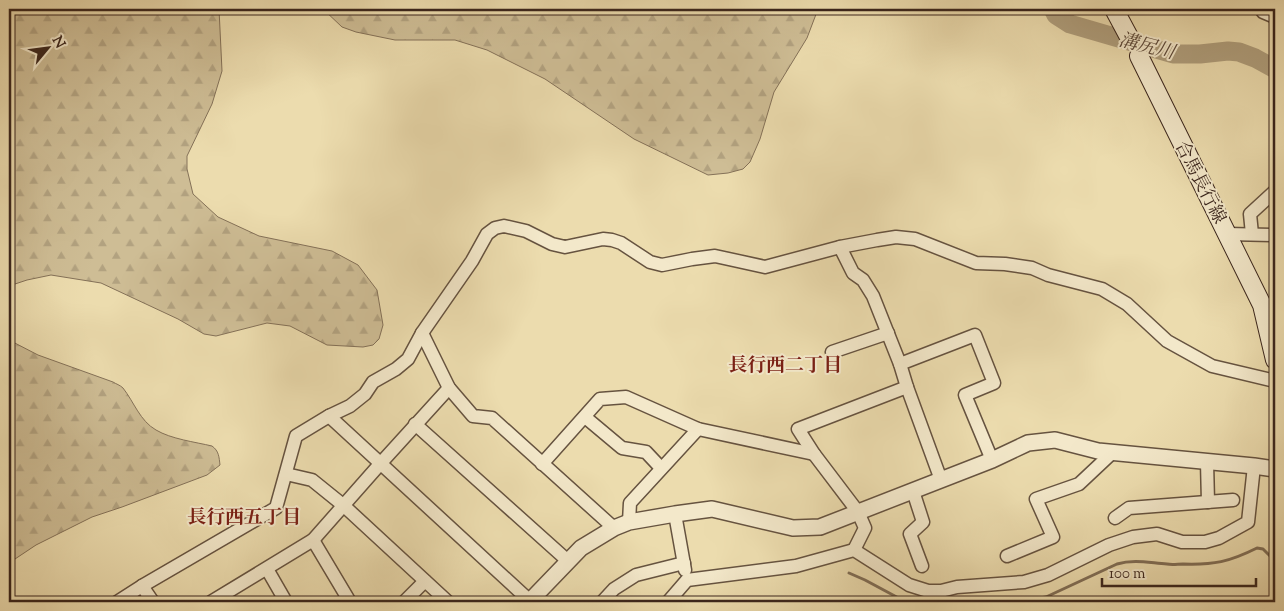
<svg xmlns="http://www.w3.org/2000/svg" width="1284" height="611" font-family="'Sorts Mill Goudy','Noto Serif JP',serif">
  <defs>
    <pattern id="forest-firs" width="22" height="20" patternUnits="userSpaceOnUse" patternTransform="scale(1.25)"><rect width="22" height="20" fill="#cebd95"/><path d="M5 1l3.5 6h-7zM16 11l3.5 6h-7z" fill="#b2a280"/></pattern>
  </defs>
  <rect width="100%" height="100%" fill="#ecdcae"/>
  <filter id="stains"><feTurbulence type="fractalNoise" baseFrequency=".004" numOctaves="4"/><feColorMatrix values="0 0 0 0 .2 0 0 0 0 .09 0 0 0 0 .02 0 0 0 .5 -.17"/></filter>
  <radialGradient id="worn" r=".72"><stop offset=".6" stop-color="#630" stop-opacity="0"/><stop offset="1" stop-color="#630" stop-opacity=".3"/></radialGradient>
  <!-- forest -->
  <g fill="url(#forest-firs)" stroke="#847158">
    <polygon points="9,9 219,9 222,71 212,104 187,156 187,169 193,194 218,217 259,236 332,251 358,265 377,290 383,325 379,339 373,345 363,347 327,345 290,326 267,323 216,336 204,334 178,319 101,283 51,275 27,280 9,286"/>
    <polygon points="323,9 818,9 807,38 774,92 760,139 750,162 743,169 728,173 708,175 634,139 545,79 487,50 455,40 395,40 356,32 342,27"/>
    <path d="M9 340 38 355 113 382C116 384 120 385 123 388 134 402 140 421 156 430 171 439 195 442 212 446 219 451 219 457 220 465L207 475 122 507 92 517 36 545 9 563Z"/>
  </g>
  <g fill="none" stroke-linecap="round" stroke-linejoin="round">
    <!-- stream -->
    <g stroke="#806e56" stroke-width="3">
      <polyline points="849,573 865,580 906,602"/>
      <path d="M1015 602 1046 597 1117 564C1134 559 1150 563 1167 564 1172 565 1178 564 1183 564 1214 565 1229 562 1257 548L1263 549 1275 561"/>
    </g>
    <!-- river -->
    <polyline stroke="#af9e7c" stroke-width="19" points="1053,9 1056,15 1070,24 1173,54 1200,54 1228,51 1239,52 1255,58 1275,69"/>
    <defs>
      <g id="minor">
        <polyline points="1261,9 1263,12 1275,17"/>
        <polyline points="1227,234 1275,235"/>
        <polyline points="1252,234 1250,214 1275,191"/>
        <polyline points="840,247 853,273 863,280 873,296 900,364"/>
        <polyline points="422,333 449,388 473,416 492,418 614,528"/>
        <polyline points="832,352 888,333"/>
        <polyline points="907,387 900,364 975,335 994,383 965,395 992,460"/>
        <polyline points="329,416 350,406 365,394 373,382 396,369 408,359 422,333 472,261 487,234 495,228 504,226 526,231 552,244 565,247 603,239 612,240 621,243 650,262 662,265 692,259 715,256 765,267 840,247 877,240 896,237 915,239 976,263 1005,264 1032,268 1048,275 1102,289 1127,304 1167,341 1212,366 1275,381"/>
        <polyline points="585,417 622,448 646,452 661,468"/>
        <polyline points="415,424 568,561"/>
        <polyline points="1207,462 1208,502"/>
        <polyline points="542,464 600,399 626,397 698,429 814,454"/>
        <polyline points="286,474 312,480 343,505 448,602"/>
        <polyline points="913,491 923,522 910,534 922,566"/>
        <polyline points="675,514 685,570"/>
        <polyline points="1115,518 1129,508 1233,500"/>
        <polyline points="629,522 630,503 698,429"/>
        <polyline points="313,540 350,602"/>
        <polyline points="854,550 865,528 858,512 814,454 798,429 907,387 941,480"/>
        <polyline points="1007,556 1053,537 1036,499 1079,484 1112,453"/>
        <polyline points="267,569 286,602"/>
        <polyline points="142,586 153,602"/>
        <polyline points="117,602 142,586 276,508 296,436 329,416 530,601"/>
        <polyline points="211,602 313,540 380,464 449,388"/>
        <polyline points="404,602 425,581"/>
        <polyline points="602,602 614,589 636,575 684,563"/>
        <polyline points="668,602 687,580 796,566 854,550 909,585 928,591 941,591 957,587 1024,582 1048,575 1109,545 1133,537 1157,534 1182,542 1205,542 1219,538 1248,522 1254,466"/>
      </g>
      <polyline id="tertiary" points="529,602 581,548 614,528 629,522 675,514 712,509 793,528 820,527 992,460 1028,443 1055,440 1098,451 1254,466 1275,469"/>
      <g id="secondary">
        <polyline points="1114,9 1129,37"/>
        <polyline points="1139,56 1262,305 1275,360"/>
      </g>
    </defs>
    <!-- minor casing -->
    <use href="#minor" stroke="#665340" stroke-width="15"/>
    <!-- tertiary casing -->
    <use href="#tertiary" stroke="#665340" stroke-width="18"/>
    <!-- secondary casing -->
    <use href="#secondary" stroke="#3a251c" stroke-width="20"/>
    <!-- minor -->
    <use href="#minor" stroke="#f3e8ca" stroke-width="12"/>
    <!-- tertiary -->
    <use href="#tertiary" stroke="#f3e8ca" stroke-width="15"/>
    <!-- secondary -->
    <use href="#secondary" stroke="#f3e8ca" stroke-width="18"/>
  </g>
  <g text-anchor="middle" stroke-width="4" stroke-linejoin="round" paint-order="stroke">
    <!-- street labels -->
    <g font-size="18" fill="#3a251c" stroke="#f3e8ca">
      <text transform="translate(1201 182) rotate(63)" y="6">合馬長行線</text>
    </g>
    <!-- water labels -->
    <g font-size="19" font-style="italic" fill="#5d4939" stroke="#f3e8ca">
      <text transform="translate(1147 45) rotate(14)" y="7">溝尻川</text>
    </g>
    <!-- neighbourhood labels -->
    <g font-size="19" font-weight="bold" fill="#7a1f14" stroke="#f3e8ca">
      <text x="785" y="371">長行西二丁目</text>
      <text x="244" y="523">長行西五丁目</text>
    </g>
  </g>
  <!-- margin -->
  <rect width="1284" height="611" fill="none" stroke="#ecdcae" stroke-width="30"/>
  <rect x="10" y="10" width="1264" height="591" fill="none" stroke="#3a251c" stroke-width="2.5"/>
  <rect x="15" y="15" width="1254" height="581" fill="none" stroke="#3a251c"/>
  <!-- north arrow -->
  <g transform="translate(48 48) rotate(61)" stroke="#f3e8ca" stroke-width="4" paint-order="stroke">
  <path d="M0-4L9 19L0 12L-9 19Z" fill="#3a251c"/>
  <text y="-8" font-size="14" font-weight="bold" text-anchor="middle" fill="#3a251c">N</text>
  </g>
  <!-- scale -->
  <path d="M1102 578v8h154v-8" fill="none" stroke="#3a251c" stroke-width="2.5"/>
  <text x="1109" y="578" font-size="15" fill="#3a251c" stroke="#f3e8ca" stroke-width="4" paint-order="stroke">100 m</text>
  <rect width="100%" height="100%" filter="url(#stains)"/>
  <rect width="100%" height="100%" fill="url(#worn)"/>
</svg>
